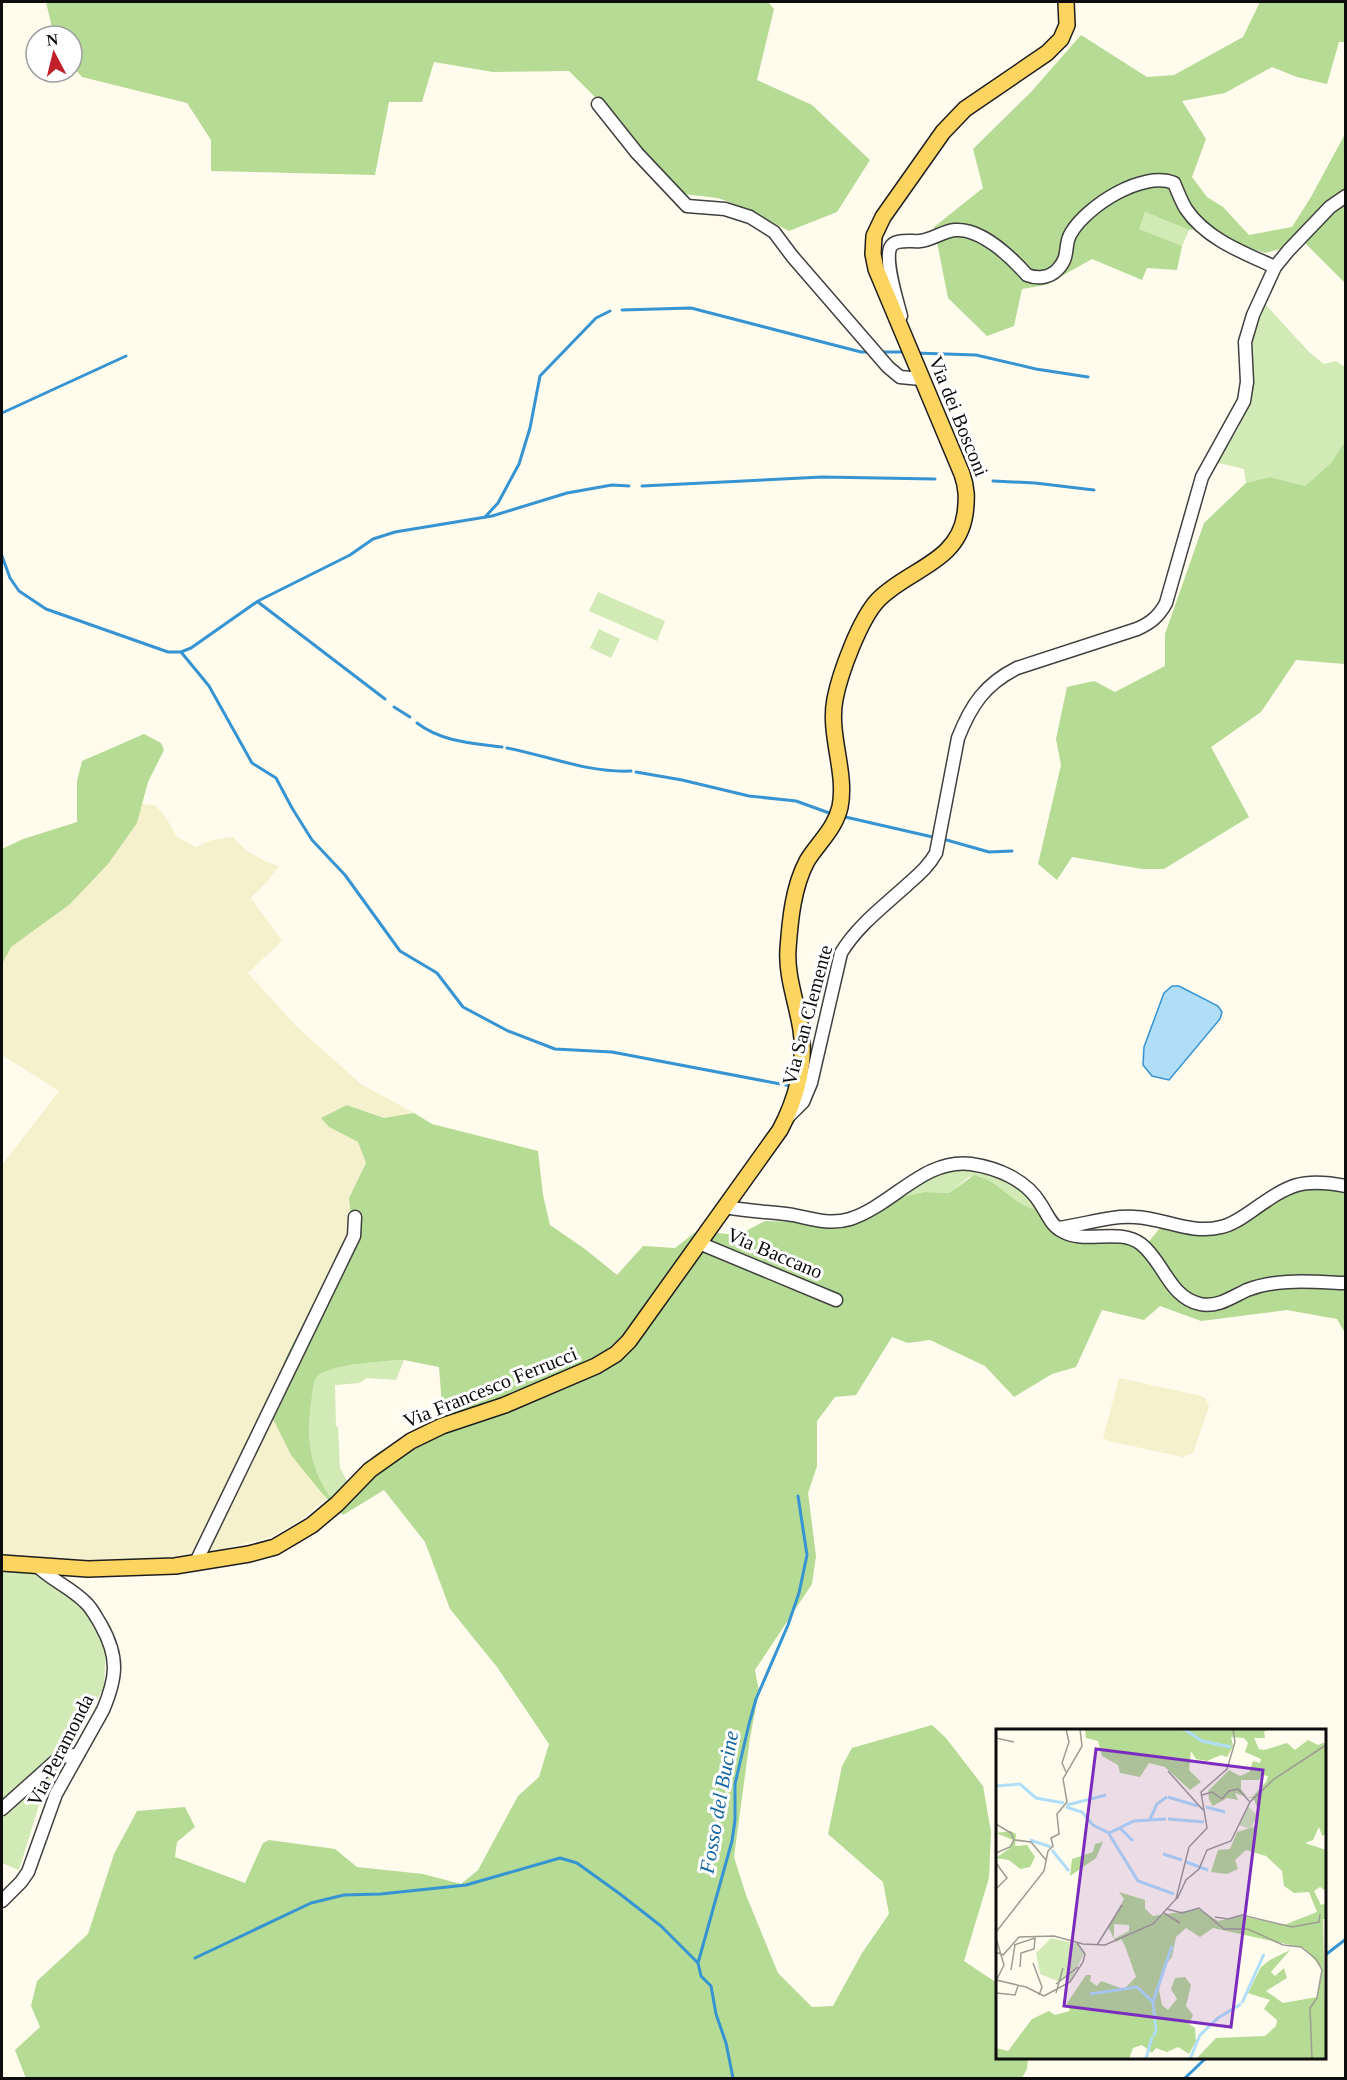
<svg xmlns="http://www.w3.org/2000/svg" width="1347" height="2080" font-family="'Times New Roman',serif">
  <rect width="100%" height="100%" fill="#fffbed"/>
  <!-- farmland -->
  <g fill="#f5f1cc">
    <polygon points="142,804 155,805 165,816 177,837 196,847 212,840 233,837 247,851 267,862 279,866 266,883 251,898 282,941 248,973 297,1027 361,1084 414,1113 385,1118 347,1105 329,1127 358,1142 366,1163 349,1198 352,1228 287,1355 266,1405 291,1455 327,1498 301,1520 271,1537 223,1549 173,1557 83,1561 2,1559 2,1165 59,1091 2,1055 2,964 11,947 69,905 137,823"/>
    <polygon points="1119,1378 1202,1396 1206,1399 1209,1407 1193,1453 1183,1457 1108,1441 1103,1438"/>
  </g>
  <!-- green -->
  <g fill="#d1eab6">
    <polygon points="1145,212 1189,230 1182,246 1138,229"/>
    <polygon points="1265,304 1310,353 1324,364 1336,361 1345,367 1345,441 1331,463 1305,486 1270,477 1246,483 1244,469 1215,462 1237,431 1251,399 1252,338"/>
    <polygon points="598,592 665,621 657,641 589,611"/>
    <polygon points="599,629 620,639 611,658 590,648"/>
    <path d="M958 1167C992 1174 1013 1176 1036 1205L1034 1209 1024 1207 980 1176 969 1177 949 1193 924 1192 897 1198 929 1177Z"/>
    <path d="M404 1360 396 1380 367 1378 359 1383 335 1385 336 1426 338 1427 340 1468 347 1481 331 1498C308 1465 306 1436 312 1397 313 1391 313 1381 318 1376 331 1364 385 1361 404 1360Z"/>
    <polygon points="2,1568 37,1573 83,1604 106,1645 104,1687 39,1805 19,1870 2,1863"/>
  </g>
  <!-- forest -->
  <g fill="#b5db94" fill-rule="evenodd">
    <path d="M46 2H768L774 9 757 80 812 105 870 160 837 212 789 231C767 220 745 207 721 199 706 195 689 197 675 191L605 107 569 71 493 72 434 62 422 102H389L375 175 211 171V140L187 103 82 77 72 66V36H54Z"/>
    <polygon points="1258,2 1345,2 1345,42 1339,42 1327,84 1297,77 1272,67 1225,93 1182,101 1206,139 1192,177 1207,197 1223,207 1249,235 1292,227 1311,197 1345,134 1345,283 1305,243 1265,253 1238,244 1210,228 1189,230 1145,212 1139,229 1182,246 1177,270 1147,268 1142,280 1092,259 1046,285 1022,289 1014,326 987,336 948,298 934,227 983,188 973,149 1031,92 1081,35 1147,77 1174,75 1243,37 1259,4"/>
    <polygon points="1345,441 1345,664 1296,660 1261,712 1211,747 1249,817 1164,869 1142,869 1072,857 1057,880 1038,864 1061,765 1056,739 1067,687 1094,681 1115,692 1165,666 1165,634 1204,523 1246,483 1270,477 1305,486 1331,463"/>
    <polygon points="144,734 161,743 164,750 148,782 137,823 108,864 69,905 11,947 2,964 2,849 23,839 77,822 77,781 82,761"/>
    <path d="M347 1105 384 1118 414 1113 432 1124 538 1151 543 1195 550 1225 585 1249 617 1275 643 1246 675 1248 697 1231 738 1235 765 1221 839 1223 897 1198 924 1192 949 1193 974 1175C997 1179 1011 1203 1033 1209L1036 1205 1050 1227 1127 1241 1142 1250 1160 1228 1196 1234 1305 1187 1345 1191V1333L1337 1319 1287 1310 1201 1321 1160 1306 1144 1320 1102 1310 1076 1367 1052 1374 1014 1397 985 1366 930 1340 908 1343 892 1337 856 1395 835 1397 817 1421V1466L808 1493 816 1556 812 1584 755 1670 759 1691 750 1738 734 1857 746 1895 778 1973 812 2007 833 2006 862 1953 889 1914 883 1882 828 1834 842 1766 852 1748 932 1725 946 1738 983 1786 991 1832 989 1878 964 1961 997 1983 998 2058H1028L1027 2069 1022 2078H27L25 2076 15 2050 40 2027 31 2006 37 1981 88 1934 114 1854 137 1811 185 1807 195 1827 177 1842 175 1857 245 1883 263 1843 269 1840 335 1849 357 1867 423 1874 461 1884 478 1870 518 1796 539 1777 549 1744 497 1667 450 1609 425 1542 384 1490 343 1515 321 1492 291 1455 266 1405 287 1355 352 1228 349 1198 366 1163 358 1142 329 1127 321 1118ZM404 1360 439 1367 443 1419 407 1435 376 1454 331 1498C308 1465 306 1436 312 1397 313 1390 313 1381 318 1376 331 1364 385 1361 404 1360Z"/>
  </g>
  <!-- water -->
  <polygon fill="#b0def8" stroke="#3594d1" stroke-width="1.5" points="1172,986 1179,986 1218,1006 1222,1012 1220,1019 1169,1080 1152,1076 1143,1065 1144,1047 1164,993"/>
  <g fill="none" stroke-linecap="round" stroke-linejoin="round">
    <!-- stream -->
    <g stroke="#3594d1" stroke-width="3">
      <polyline points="622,310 691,308 861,352 870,352"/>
      <polyline points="879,352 906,352"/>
      <polyline points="915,353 976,355 1036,369 1088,377"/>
      <polyline points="2,413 126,356"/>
      <polyline points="993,481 1035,483 1094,490"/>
      <polyline points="642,486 822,477 935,479"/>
      <polyline points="485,517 498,503 519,464 530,428 540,376 596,318 610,311"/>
      <polyline points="2,556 10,578 19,591 46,609 168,652 181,652 191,648 258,601 350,555 373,539 395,532 492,516 567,493 612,485 629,486"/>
      <polyline points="258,602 385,699"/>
      <polyline points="181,652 209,686 252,763 276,778 292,808 312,840 345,875 400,951 437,973 463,1007 508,1031 555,1049 612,1052 791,1086"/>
      <polyline points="394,707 410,717"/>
      <path d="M417 723C442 742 472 743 502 747"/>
      <path d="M507 748C549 756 588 773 631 771"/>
      <polyline points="636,772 682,780 749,796 796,801 832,814"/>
      <polyline points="841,816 937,838"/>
      <polyline points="943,839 989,852 1012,851"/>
      <polyline points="1324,1956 1346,1939"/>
      <polyline points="195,1958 311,1903 344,1895 381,1894 466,1885 560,1858 577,1863 620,1894 661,1926 697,1962"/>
      <polyline points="733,2078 726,2043 716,2014 711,1986 701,1976 698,1963 732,1841 735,1820 735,1784 749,1724 756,1699 788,1625 799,1593 807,1555 798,1496"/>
      <polyline points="1185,2078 1206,2058"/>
    </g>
    <defs>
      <g id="minor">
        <polyline points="598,104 637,153 687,206 725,209 750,217 774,232 792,256 888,367 900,377 921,379"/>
        <path d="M901 316C897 300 885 264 890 248 894 238 912 242 920 241 932 240 943 231 955 230 981 228 1011 257 1027 275 1037 279 1049 278 1057 270 1071 256 1063 246 1071 233 1087 206 1143 170 1174 183 1178 192 1181 201 1186 209 1206 239 1244 253 1275 267"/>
        <path d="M787 1118 803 1102 811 1083 841 953C857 926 884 906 907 885 918 875 929 866 936 853L958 738C971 705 985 684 1017 668L1137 629C1151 623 1159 616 1166 603L1202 477 1244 401 1247 382 1245 342 1253 315 1275 267 1288 251 1330 207 1346 196"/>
        <path d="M725 1207C747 1211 770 1212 793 1215 812 1219 830 1225 850 1219 893 1205 924 1158 971 1164 998 1168 1026 1180 1040 1203 1047 1213 1051 1226 1062 1231 1086 1245 1118 1227 1141 1244 1164 1262 1169 1297 1200 1304 1217 1308 1232 1297 1247 1290 1277 1278 1313 1282 1346 1283"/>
        <path d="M1058 1228C1084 1225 1110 1215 1135 1217 1164 1218 1191 1235 1221 1227 1232 1225 1243 1217 1253 1210 1289 1185 1301 1177 1346 1186"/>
        <polyline points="699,1243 836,1300"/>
        <polyline points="195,1564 354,1236 355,1217"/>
        <polyline points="2,1809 59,1758 78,1754"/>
        <path d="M2 1901 21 1882 28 1872 56 1794 103 1710C117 1677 119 1657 101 1625 96 1617 92 1608 85 1602 70 1587 51 1580 36 1565"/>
      </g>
      <path id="major" d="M2 1563 88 1569 175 1566 249 1554 275 1547 312 1525 337 1504 370 1470 411 1441 442 1426 505 1405 596 1366 616 1354 629 1341 780 1130C796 1100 806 1064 801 1030 797 1003 786 976 788 949 790 921 793 887 807 861 818 843 835 829 840 807 847 772 828 735 835 699 840 673 860 619 878 600 908 569 958 563 965 514 967 499 967 488 962 474L876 269 873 254 874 236 883 217 943 132 965 109 1047 53 1061 39 1067 25 1066 2"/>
    </defs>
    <!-- minor casing -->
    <use href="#minor" stroke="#404040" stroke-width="15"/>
    <!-- major casing -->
    <use href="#major" stroke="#1e1e1e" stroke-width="18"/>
    <!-- minor -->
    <use href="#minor" stroke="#fff" stroke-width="12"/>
    <!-- major -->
    <use href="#major" stroke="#fcd460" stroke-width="15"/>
  </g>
  <g text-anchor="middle" stroke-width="6" stroke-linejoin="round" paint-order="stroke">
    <!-- street labels -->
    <g font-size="20" fill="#0d0d0d" stroke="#fff">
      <text transform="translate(959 416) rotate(68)" y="7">Via dei Bosconi</text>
      <text transform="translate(807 1015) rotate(-75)" y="7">Via San Clemente</text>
      <text transform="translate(775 1253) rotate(23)" y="7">Via Baccano</text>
      <text transform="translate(490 1387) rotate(-22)" y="7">Via Francesco Ferrucci</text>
      <text transform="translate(60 1750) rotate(-63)" y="7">Via Peramonda</text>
    </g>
    <!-- water labels -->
    <g font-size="21" font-style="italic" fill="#1365a2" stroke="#fff">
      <text transform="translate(719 1802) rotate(-80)" y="7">Fosso del Bucine</text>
    </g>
  </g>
  <!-- overview -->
  <g transform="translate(996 1729)">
    <rect width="330" height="330" fill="#fffbed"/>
    <path d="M252 77 262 87 254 100 243 96ZM55 209 81 215 88 225 74 252 69 249 64 253 44 245 40 224Z" fill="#d1eab6"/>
    <path d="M89 0H272L268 3 269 9H258L263 20 268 21 291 14 299 21 312 11 322 16 330 13V105L326 107 323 98 317 111 309 114 330 121V162L324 158 318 162 325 176 330 174V190H327L330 330H200L220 309 269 307 280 297 281 291 268 280 274 271 252 264 265 238 274 231 294 221 275 243 279 247 288 239 291 249 270 262 287 274 321 268 326 239 308 219 217 199 204 208 190 199 180 208 176 228 168 238 163 261 166 276 172 281 181 270 175 260 179 249 189 248 195 256 190 277 197 286 193 295 199 299 200 312 193 325 182 318 171 323 160 319 156 324 146 316 137 319 133 330H0V319L12 322 36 290 53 282 59 286 74 282 71 274 90 246H95L94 252 101 257 105 252 128 260 140 248 129 217 125 210 120 213 112 198 128 170 123 163 149 171V180L157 187 203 180 222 192 245 187 288 196 321 183 313 163 298 164 288 157 286 142 270 127 250 121 239 131 242 140 231 145 215 143 222 121 234 120 241 103 258 98 263 84 258 70 239 64 242 71 231 69 217 77 213 71 212 62 233 41 244 47 253 43 257 32 264 34 265 30 249 23 252 14 248 9 235 8 237 17 231 28 225 26 211 32 200 30 195 22 193 41 205 53 194 61 169 38 153 34 144 48 124 44 122 36 106 27 102 12 90 9ZM265 46 272 47 270 53 256 68H251L245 60V51H263ZM118 195 133 196V202L118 210ZM15 102 20 105 19 117 31 116 39 128 34 138 24 140 13 131 0 129 14 119 17 111 0 104ZM107 113 100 129 74 147 76 130 97 123 99 115Z" fill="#b5db94" fill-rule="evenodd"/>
    <path fill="none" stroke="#b0def8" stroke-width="3" d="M188 0 206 12 235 18M0 57 24 55 40 69 68 74M172 68 202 77M71 76 110 66M70 78 86 83 97 96 113 104 138 92 170 90M210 78 229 83M154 90 161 75 171 68M172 90 208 93M123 98 137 112M113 105 142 152 178 165M34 111 55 118M56 121 73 142M167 125 186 131M190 133 212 141M94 265 141 258 156 272M246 274 268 225M157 307 160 302 157 273 176 217M150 330 156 308M194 330 204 306 222 289 245 275"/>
    <path fill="none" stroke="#9e9c93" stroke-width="1.5" d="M70 0 73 13 66 34 70 43M0 9 18 13M172 42 207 81M206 66 216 63 226 70 233 62 242 60 254 73M0 95 15 104 18 111 14 118 0 124M19 111 35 113 50 131M0 134 11 149 0 160M181 170 190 151 203 140 211 121 235 112 254 73 278 50 330 16M171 180 186 184 203 179 228 200H252L287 216 305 218 320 230 326 241 321 269 314 279 316 330M168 184 184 194M219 188 232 190 246 186 296 198 323 193 324 185M0 203 48 142 52 122 57 117 55 109 63 105 61 85 71 73 67 50 86 17 84 0M0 209 8 236 1 250M18 216 39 209 38 220 25 224 24 238M101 216 126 176M0 223 7 226 23 208 58 207 87 215 109 216 157 195 180 170 193 118 211 99 205 63 231 40 239 13 237 0M37 234 46 258 43 266M15 241 19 216M0 251 30 258 48 267M60 255 82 238M0 264 19 266 22 257M60 264 67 239M48 267 74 253 87 233 89 225 81 214"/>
    <path fill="#7b2cbf" fill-opacity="0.15" stroke="#7b2cbf" stroke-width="3" d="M100 20 267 41 235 298 68 277Z"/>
    <rect width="330" height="330" fill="none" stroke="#0d0d0d" stroke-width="3"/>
  </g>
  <!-- border -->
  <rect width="1347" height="2080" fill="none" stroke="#0d0d0d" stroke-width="6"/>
  <!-- north arrow -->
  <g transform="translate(54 54) rotate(353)"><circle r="28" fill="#ffffff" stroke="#9e9e9e" stroke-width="1.5"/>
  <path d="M0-4.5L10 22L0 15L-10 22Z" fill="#c0212b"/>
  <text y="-9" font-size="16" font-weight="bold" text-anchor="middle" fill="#0d0d0d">N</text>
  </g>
</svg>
